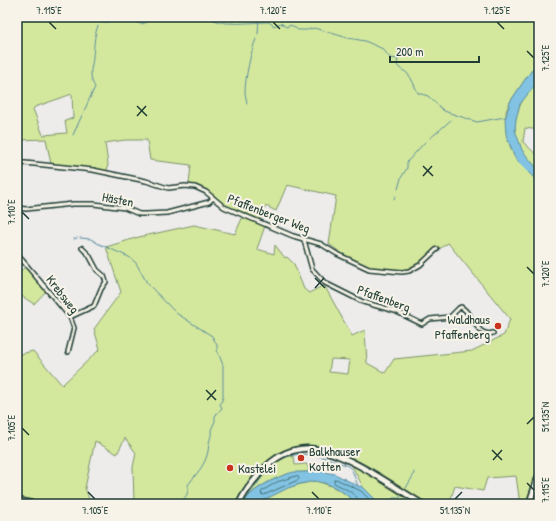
<svg xmlns="http://www.w3.org/2000/svg" width="556" height="521" font-family="'Patrick Hand',sans-serif">
  <rect width="100%" height="100%" fill="#edeceb"/>
  <filter id="ink" filterUnits="userSpaceOnUse"><feTurbulence type="fractalNoise" baseFrequency=".025" numOctaves="2"/><feDisplacementMap in="SourceGraphic" scale="8" xChannelSelector="R" yChannelSelector="G"/><feConvolveMatrix kernelMatrix="1 2 1 2 8 2 1 2 1" color-interpolation-filters="sRGB"/></filter>
  <g filter="url(#ink)">
    <!-- green -->
    <g fill="#d4e89d" stroke="#7a9268" fill-rule="evenodd">
      <path d="M17 17H230L231 21 247 17H539V61L526 78 510 102 506 111V128L507 138 514 156 520 164 539 183V469L527 504H518L519 497 516 476 487 478 483 491 455 486 449 504H425L352 459 336 453 304 446 289 450 256 474 246 487 237 504H134L133 467 136 453 125 438 117 454 95 441 85 488 91 504H39L17 498V355L33 351 62 385 100 349 94 329 121 292 106 247 139 237 194 225 235 234 244 214 226 206 203 188 189 184 191 165 150 160 147 140H125L105 143 108 164 107 171 51 164 46 139 17 140ZM72 94 73 118 65 121 67 133 43 135 33 109 35 107ZM287 185 336 196 329 244C341 253 355 263 370 268 383 272 407 272 418 265 426 261 431 254 436 248L438 250 448 243 510 319 504 335 472 351 394 359 385 373 367 363 365 330 352 336 324 285 309 293 304 289 294 264 287 257 285 258 275 245 274 254 257 249 266 223 260 220 266 206 276 211ZM331 359 350 360 348 374 329 372Z"/>
      <path d="M539 80V98L534 111 539 113V130L525 128 523 142 539 157V171C534 164 526 157 521 149 507 124 520 98 539 80Z"/>
      <polygon points="26,266 46,291 34,304 17,293 17,275"/>
      <path d="M287 455 294 457 295 465 307 464 309 472C304 472 298 472 293 473 279 475 248 490 244 504H241C251 484 266 464 287 455Z"/>
      <polygon points="351,464 413,500 412,502 415,504 380,504 363,487"/>
      <path d="M315 481C332 485 345 492 358 504H256C269 492 298 484 315 481Z"/>
    </g>
    <!-- water -->
    <g fill="#82c3e3" stroke="#5a8d9d">
      <polygon points="539,61 539,80 520,104 516,119 515,130 522,150 539,171 539,183 520,164 514,156 506,134 505,120 510,102 526,78"/>
      <path d="M313 470 335 474 358 486 363 487 380 504H358L340 490 328 484 315 481 300 484 288 488 256 504H244C248 490 280 475 294 472 301 472 307 473 313 470Z"/>
    </g>
    <g fill="none" stroke-linecap="round" stroke-linejoin="round">
      <!-- shore -->
      <g stroke="#47737a" stroke-width="1">
        <polygon points="297,476 299,478 298,480 264,495 261,494 262,491 277,482"/>
        <path d="M360 504C359 494 342 487 334 483V480L336 479 361 491 374 504"/>
      </g>
      <!-- stream -->
      <g stroke="#5a8d9d" stroke-width="1">
        <polyline points="66,17 71,17"/>
        <polyline points="105,17 112,21 128,17"/>
        <path d="M129 17C137 26 146 26 153 17"/>
        <path d="M203 17C211 18 219 23 228 23 241 24 255 22 269 22L274 26 281 23 286 27 291 25 298 30H307L314 28 348 38 365 41 383 49 390 58 398 59 397 65C399 69 403 70 407 73 412 78 415 87 418 93L428 96 444 111 477 122 505 117"/>
        <polyline points="102,23 111,21"/>
        <path d="M258 34C258 28 259 23 259 17"/>
        <path d="M247 104C247 100 245 96 245 92 245 78 251 51 256 39"/>
        <path d="M73 135 95 87C93 84 91 79 91 75 90 69 93 63 93 57 94 48 94 34 98 26"/>
        <path d="M430 138C438 132 444 126 451 120"/>
        <polyline points="398,189 401,178 407,168 407,162 426,141"/>
        <polyline points="394,199 395,196"/>
        <path d="M80 238 91 239 97 243 129 257 136 263 147 283 176 313 212 336 217 345V350L223 365V398L220 404 222 408 215 416V421L211 430C212 435 210 438 209 443 208 463 199 470 188 485 189 497 184 496 181 504"/>
        <polyline points="74,239 77,238"/>
        <polyline points="406,488 413,476 414,472"/>
        <path d="M249 495 252 491C259 482 265 471 274 464 296 446 325 457 348 466L352 470 358 486"/>
        <polyline points="387,504 393,498 400,498 401,496"/>
      </g>
      <defs>
        <g id="street">
          <polyline points="17,164 25,163 93,170 146,181 168,188 185,186 195,187 206,192 224,207 293,236 321,244 337,254 369,269 402,272 409,271 420,265 437,249"/>
          <polyline points="17,208 26,209 73,204 94,204 125,208 139,214 147,214 167,213 209,202 213,198"/>
          <path d="M304 240 312 269 325 283 363 302 395 311 422 324 430 319 450 317 459 308 461 307C474 314 476 338 493 333"/>
          <polyline points="17,254 70,317 74,328 68,352"/>
          <polyline points="70,317 94,306 101,289 106,282 104,276 97,270 89,255 82,248"/>
        </g>
        <g id="secondary">
          <polyline points="17,500 34,504"/>
          <path d="M239 504C245 491 252 482 262 471 272 460 285 451 301 449 336 444 392 486 422 504"/>
          <polyline points="529,504 539,475"/>
        </g>
      </defs>
      <!-- street casing -->
      <use href="#street" stroke="#1f3d34" stroke-width="6"/>
      <!-- secondary casing -->
      <use href="#secondary" stroke="#1f3d34" stroke-width="8"/>
      <!-- street -->
      <use href="#street" stroke="#f7f3e8" stroke-width="3"/>
      <!-- secondary -->
      <use href="#secondary" stroke="#f7f3e8" stroke-width="4.5"/>
    </g>
  </g>
  <!-- ticks -->
  <path fill="none" stroke="#1f3d34" stroke-width="1.5" d="M49 22 56 29M273 22 280 29M497 22 504 29M527 51 534 58M137 106 147 116M137 116 146 106M423 166 433 176M423 176 432 166M22 212 29 219M527 267 534 274M315 278 325 288M315 288 324 278M206 390 216 400M207 400 216 390M527 424 534 417M22 428 29 435M492 450 502 460M493 460 502 450M527 483 534 490M88 492 95 499M312 492 319 499M455 499 462 492"/>
  <!-- markers -->
  <g fill="#c8321e" stroke="#f7f3e8" stroke-width="1.5">
    <circle cx="498" cy="326" r="4"/>
    <circle cx="301" cy="458" r="4"/>
    <circle cx="230" cy="468" r="4"/>
  </g>
  <g text-anchor="middle" stroke-width="4" stroke-linejoin="round" paint-order="stroke">
    <!-- street labels -->
    <g font-size="13" fill="#1f3d34" stroke="#f7f3e8">
      <text transform="translate(118 199) rotate(11)" y="5">Hästen</text>
      <text transform="translate(269 213) rotate(21)" y="5">Pfaffenberger Weg</text>
      <text transform="translate(63 294) rotate(52)" y="5">Krebsweg</text>
      <text transform="translate(384 298) rotate(20)" y="5">Pfaffenberg</text>
    </g>
    <!-- poi labels -->
    <g font-size="13" fill="#1f3d34" stroke="#f7f3e8" text-anchor="start">
      <text x="490" y="324" text-anchor="end">Waldhaus<tspan x="490" dy="15">Pfaffenberg</tspan></text>
      <text x="309" y="456">Balkhauser<tspan x="309" dy="15">Kotten</tspan></text>
      <text x="238" y="473">Kastelei</text>
    </g>
  </g>
  <!-- margin -->
  <rect width="556" height="521" fill="none" stroke="#f7f3e8" stroke-width="44"/>
  <!-- scale -->
  <path d="M390 56v6h89v-6" fill="none" stroke="#1f3d34" stroke-width="2"/>
  <text x="396" y="56" font-size="12" fill="#1f3d34" stroke="#f7f3e8" stroke-width="3" paint-order="stroke">200 m</text>
  <rect x="22" y="22" width="512" height="477" fill="none" stroke="#1f3d34" stroke-width="1.5"/>
  <g font-size="10" text-anchor="middle" fill="#1f3d34">
    <text x="49" y="14">7.115°E</text>
    <text x="273" y="14">7.120°E</text>
    <text x="497" y="14">7.125°E</text>
    <text transform="translate(545 58) rotate(-90)" y="4">7.125°E</text>
    <text transform="translate(11 212) rotate(-90)" y="4">7.110°E</text>
    <text transform="translate(545 274) rotate(-90)" y="4">7.120°E</text>
    <text transform="translate(545 417) rotate(-90)" y="4">51.135°N</text>
    <text transform="translate(11 428) rotate(-90)" y="4">7.105°E</text>
    <text transform="translate(545 490) rotate(-90)" y="4">7.115°E</text>
    <text x="95" y="514">7.105°E</text>
    <text x="319" y="514">7.110°E</text>
    <text x="455" y="514">51.135°N</text>
  </g>
</svg>
